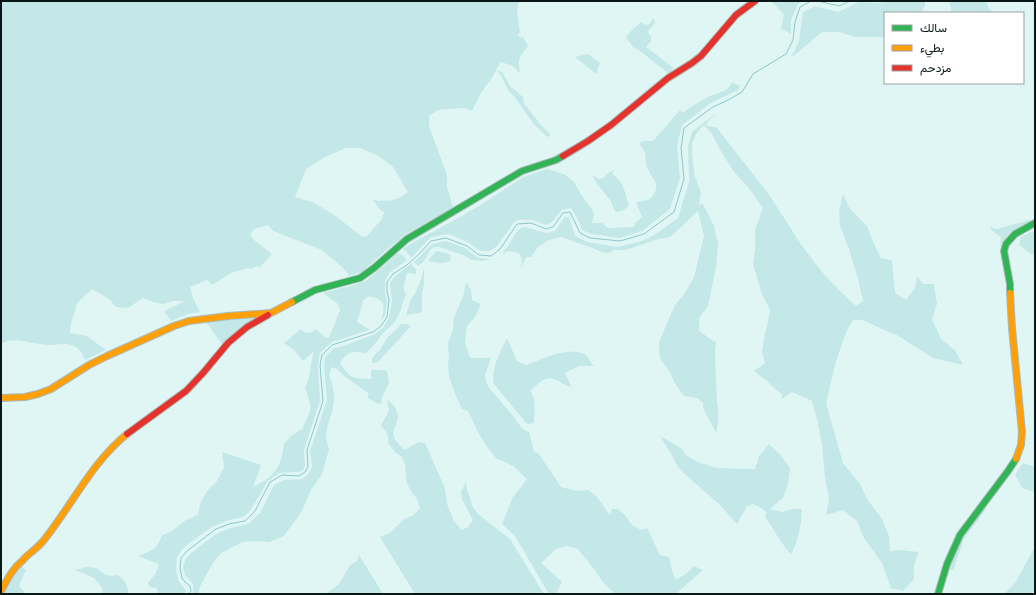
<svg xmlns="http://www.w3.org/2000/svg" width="1036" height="595" font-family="'Work Sans',Vazirmatn,sans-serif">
  <rect width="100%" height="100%" fill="#e0f6f5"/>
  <!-- green -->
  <g fill="#c4e8e7" fill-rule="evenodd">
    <path d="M1 1H519L517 10 520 32 518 36 523 37 528 46C526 50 524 50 522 54 517 60 519 67 521 74L511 65 500 62 496 70 502 72 510 86 523 97 524 103 539 123 551 135 547 137 533 123 514 96 508 90 501 75 496 70 492 78 482 91 472 111 464 108 438 110 429 116V126L444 167 447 175V187L453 207 406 234 385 251 363 271 356 274 348 276V274L341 266 322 250 273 231 268 225 254 229 250 235 254 240 272 254 259 268 257 266 251 269 248 268 231 273 212 285 207 280 190 287 193 298 200 312 188 314 171 321 164 311 185 301H174L163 304 153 302 143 298 128 308 116 307 109 299 92 289 77 303 71 324 70 333 87 336 106 350 85 360C82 354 81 350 74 346 66 342 58 345 50 345 34 345 15 335 1 344ZM346 148H360L379 156 393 167 408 192C398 201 386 202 373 200L380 210 384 212 382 219 366 237 361 236 337 217 315 203 295 197 306 169 325 157Z"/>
    <polygon points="771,1 803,1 798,4 791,20 791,34 781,29 784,14"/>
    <polygon points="891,1 925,1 925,5 922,13 885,13 885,37 855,37 839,32 822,32 791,58 799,41 803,12 815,6 838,12 859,2 878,3"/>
    <polygon points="949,1 986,1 989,9 994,13 952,13"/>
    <polygon points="654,18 655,23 649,30 648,33 651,36 651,41 646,47 674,68 668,73 640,51 633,47 632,45 626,38 630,32 641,22 645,25 649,24"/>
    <polygon points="588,54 600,63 596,74 575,57"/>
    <path d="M732 82 740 86 738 90 711 103 682 125 677 146 680 178 670 209 642 231 620 238 591 234 582 230 579 222 571 208 562 210 551 223 546 225 533 220H519L514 222 497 246 490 251H480L469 243 449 234 431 237 411 258 406 251 403 249 412 243 458 218 479 206 523 177 547 169 564 174 573 181 586 202 592 209 594 215 592 223H602L608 228 634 227 635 223 642 217 636 202C640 201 645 201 648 200 655 197 658 187 655 181 652 176 649 173 647 167 644 156 648 153 639 144L642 141H653L680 110 683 113C691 106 699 102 708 97 717 92 728 93 732 82Z"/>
    <path d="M716 113 705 125 717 128 770 196 802 246 823 273 839 290 856 306 863 301 858 279 849 249 840 226 839 211 843 194 850 209 867 226 875 246 881 258 892 260 895 293 906 300 915 288 917 276 923 284H934L937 304 932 319 941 339 955 350 963 365 933 358 897 335 882 329 863 320H853L847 330 836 361 826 403 843 463 860 484 867 499 882 519 889 536 890 551 898 550 919 552C914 561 913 569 914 579L903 591 891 588 882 563 864 538 857 521 843 510 826 515 829 499 825 477 822 445 818 423 812 401 792 392 782 399V394L776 390 768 382 754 371 765 363 762 352 764 338 768 322 770 310 762 294 753 264 755 250V229L763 208 748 187 735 173 723 155 712 134 704 125 696 134 692 144V155L695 177 701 192 699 205 703 204 714 226 718 244 716 267 708 306 699 318V331L709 338 716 342 715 352 717 402C719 413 719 422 716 433 714 429 712 424 710 421 707 414 702 410 703 403L697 398 684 396 678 388 674 381 670 372 660 359 659 350V342L675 305 685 293 694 277 704 236 698 211 679 229 670 237 658 239 626 250H614L609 253 601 252 595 249 561 237 549 240 538 247 531 257H526L521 268 522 259 520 254 516 252 508 251 502 254 510 243 515 234 519 229 525 227 547 233 555 231 564 218 569 217 575 236 588 242 617 247 642 241 656 234 678 218 689 182 688 147 692 132Z"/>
    <path d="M615 169 612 174C625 184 624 190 629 205L624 210 616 212 614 209 610 200 598 185 592 175 599 179 604 178 607 174Z"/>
    <path d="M1029 220H1032L1034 221C1019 227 1006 232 1000 247L1001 237 991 230 990 227 997 229Z"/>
    <polygon points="1035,230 1035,255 1031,254 1019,245 1021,237"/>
    <polygon points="446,241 465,248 478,258 491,259 482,261 472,260 463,255 439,247 434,247 431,249 424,261 418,266 414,262 432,244"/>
    <path d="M438 251 451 255 450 261C443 265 436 262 428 261L435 252Z"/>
    <path d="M397 254H401L407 260 390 272 385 281V294L387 301 385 315 381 321C382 316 385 309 383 304 382 300 373 296 369 297 367 297 365 299 363 300L361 309 357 322 370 330 332 342 320 353 318 365 320 401 304 450 305 466 303 470 298 472 279 473 268 481 250 511 243 517 229 520 212 527 184 547 177 557 176 569 178 580 186 591 184 594H158L157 588 150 587 148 583 156 573 159 564 138 556C151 551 157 550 162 535L171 532 186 520 198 515 200 504 207 491 217 481 224 467 222 452 261 465 253 487 264 481 271 476 278 467 282 456 284 444 291 436 302 429 310 412V404L305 387 309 378 312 358 314 351 303 361 294 350 284 343 301 329 304 332 310 333 316 329 325 337 329 338 340 310 338 304 323 293 354 285 367 280Z"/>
    <path d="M411 264 416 269V274L407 273 404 285V292L407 294 403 301 401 310 394 323 383 333 375 344 365 354C353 349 346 353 340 363 349 378 354 379 371 379V370H384L387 371 389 383 382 397 381 404 376 403 368 398V393L344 376 337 369 332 367 329 375 333 387 334 400 332 412 327 428 326 438 329 449 322 474 311 490 302 511 284 536 269 542 255 541 243 542 221 553 214 561 204 579 199 589V594H193V584L185 575 183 567 186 558 191 553 216 534 230 528 248 524 260 513 274 485 284 480 302 479 309 474 312 467 310 451 327 400 324 366 325 357 334 348 343 346 373 335 383 328 389 318 392 301 390 283 394 277Z"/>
    <polygon points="424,268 424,284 422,293 422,311 420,313 406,315 411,299 415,294 422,276"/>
    <polygon points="466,282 471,290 472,300 481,304 475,317 467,326 465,343 470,358 491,358 485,375 486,382 490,389 514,417 522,428 526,431 529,432 534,451 539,454 561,487 577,491 589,490 597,497 610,515 612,509 617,509 624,514 632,525 641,530 647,528 660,555 669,557 672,571 676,580 687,573 694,566 703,570 678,592 678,594 615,594 603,582 590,564 578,549 567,546 556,549 541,563 562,582 556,594 549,594 515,536 502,524 513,497 527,479 513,466 496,458 487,447 478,432 468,411 462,409 455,394 449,376 448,365 449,358 448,343 453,329 454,317 463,297"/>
    <polygon points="256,318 244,324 222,344 206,322 224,320"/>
    <polygon points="400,324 407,324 411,326 378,362 375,363 372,363 372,359 376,353 380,350 387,338 398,328"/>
    <path d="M507 338 517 361 527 365C542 359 568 346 584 354 588 356 591 363 594 366H579L565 373 572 388C549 377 550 372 530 391 537 399 534 414 534 423L529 424 526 423 494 384C490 369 501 351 507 338Z"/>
    <path d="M387 400C394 404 400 412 397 421 396 426 393 429 393 434 394 440 400 445 404 450L408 448 419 442 425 443 445 488 447 504 454 521 462 530 468 527 473 520 462 500 461 492 466 481 467 490 470 498 472 505 476 512 483 518 510 539 544 594H415L380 537 390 533 404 519 414 515 420 508 417 499 410 490 406 480 405 465 402 457 396 453 388 443C389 436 387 431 381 426L389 410Z"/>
    <path d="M660 436 681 448 687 456 698 462 716 468 755 469 759 456 769 444 780 454 790 468 788 484 783 498 770 509 782 512 793 509H802C801 525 799 540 791 554 780 543 774 529 765 517L766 512 763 509 753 504 747 506 737 524 720 505 687 476 678 467 670 452Z"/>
    <polygon points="1023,463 1035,467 1035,492 1022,488 1015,475"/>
    <polygon points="985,508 986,509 963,540 962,545 953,570 949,569 960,542"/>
    <polygon points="1035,547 1035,590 1030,594 1004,594 1015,583"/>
    <polygon points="359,555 383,594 373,594 373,593 369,594 324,594 330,591 339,584 350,565 357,561"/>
    <polygon points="20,565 26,570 19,586 26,594 3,594 14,573"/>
    <path d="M87 567 97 568C104 575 107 577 117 575 125 579 127 585 129 594H102L103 589 94 578 85 574 75 570Z"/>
  </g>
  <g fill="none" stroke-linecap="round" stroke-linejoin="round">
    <!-- stream -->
    <g stroke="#8ac9c8" stroke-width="1">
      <polyline points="818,1 839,6 850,1"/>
      <polyline points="189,594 191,591 190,586 185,582 182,578 180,568 181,558 187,551 216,529 229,524 245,521 255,511 270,482 282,475 299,476 305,472 308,467 307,450 323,401 320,365 322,355 332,345 373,332 381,326 387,317 389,300 387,292 387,282 393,274 407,265 419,254 431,241 446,238 467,246 479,255 491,256 500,249 517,224 531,223 546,229 553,227 563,213 570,212 580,233 590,238 620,241 644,234 674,212 684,179 681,148 684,128 713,107 728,100 742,92 753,74 786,54 793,40 795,22 800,7 811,1"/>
    </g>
    <defs>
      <g id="fast">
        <polyline points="1010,293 1010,284 1004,251 1006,244 1015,234 1035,223"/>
        <polyline points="292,302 315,290 360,278 374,268 407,239 522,171 556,160 563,156"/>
        <polyline points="938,594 947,564 960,535 1008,471 1016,459"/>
      </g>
      <g id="slow">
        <polyline points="1010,293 1012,328 1022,432 1021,445 1016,459"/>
        <polyline points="1,398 25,397 38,394 51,389 89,365 107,356 174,326 189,321 228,316 271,313 292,302"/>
        <path d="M1 591C7 580 12 569 22 561 29 553 38 548 44 540 72 505 92 462 127 434"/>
      </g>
      <g id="jam">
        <polyline points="563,156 588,141 611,125 668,78 692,63 701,56 736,15 755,1"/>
        <polyline points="127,434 186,391 203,373 228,343 247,327 268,315"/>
      </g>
    </defs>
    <!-- fast casing -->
    <use href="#fast" stroke="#a8bab8" stroke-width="8"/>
    <!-- slow casing -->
    <use href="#slow" stroke="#a8bab8" stroke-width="8"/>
    <!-- jam casing -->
    <use href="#jam" stroke="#a8bab8" stroke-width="8"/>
    <!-- fast -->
    <use href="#fast" stroke="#30b455" stroke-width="6"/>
    <!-- slow -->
    <use href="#slow" stroke="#ff9f0a" stroke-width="6"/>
    <!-- jam -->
    <use href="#jam" stroke="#e5322d" stroke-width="6"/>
  </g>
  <!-- border -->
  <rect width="1036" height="595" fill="none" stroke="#091717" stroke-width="4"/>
  <!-- legend -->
  <rect x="884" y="12" width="140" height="72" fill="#ffffff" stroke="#9da2a2"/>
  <rect x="892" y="25" width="20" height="6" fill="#30b455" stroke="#9da2a2"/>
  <text x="920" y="32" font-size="12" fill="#091717">سالك</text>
  <rect x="892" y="45" width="20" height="6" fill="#ff9f0a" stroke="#9da2a2"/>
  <text x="920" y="52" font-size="12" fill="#091717">بطيء</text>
  <rect x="892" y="65" width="20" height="6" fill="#e5322d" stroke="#9da2a2"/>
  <text x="920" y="72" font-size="12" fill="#091717">مزدحم</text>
</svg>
